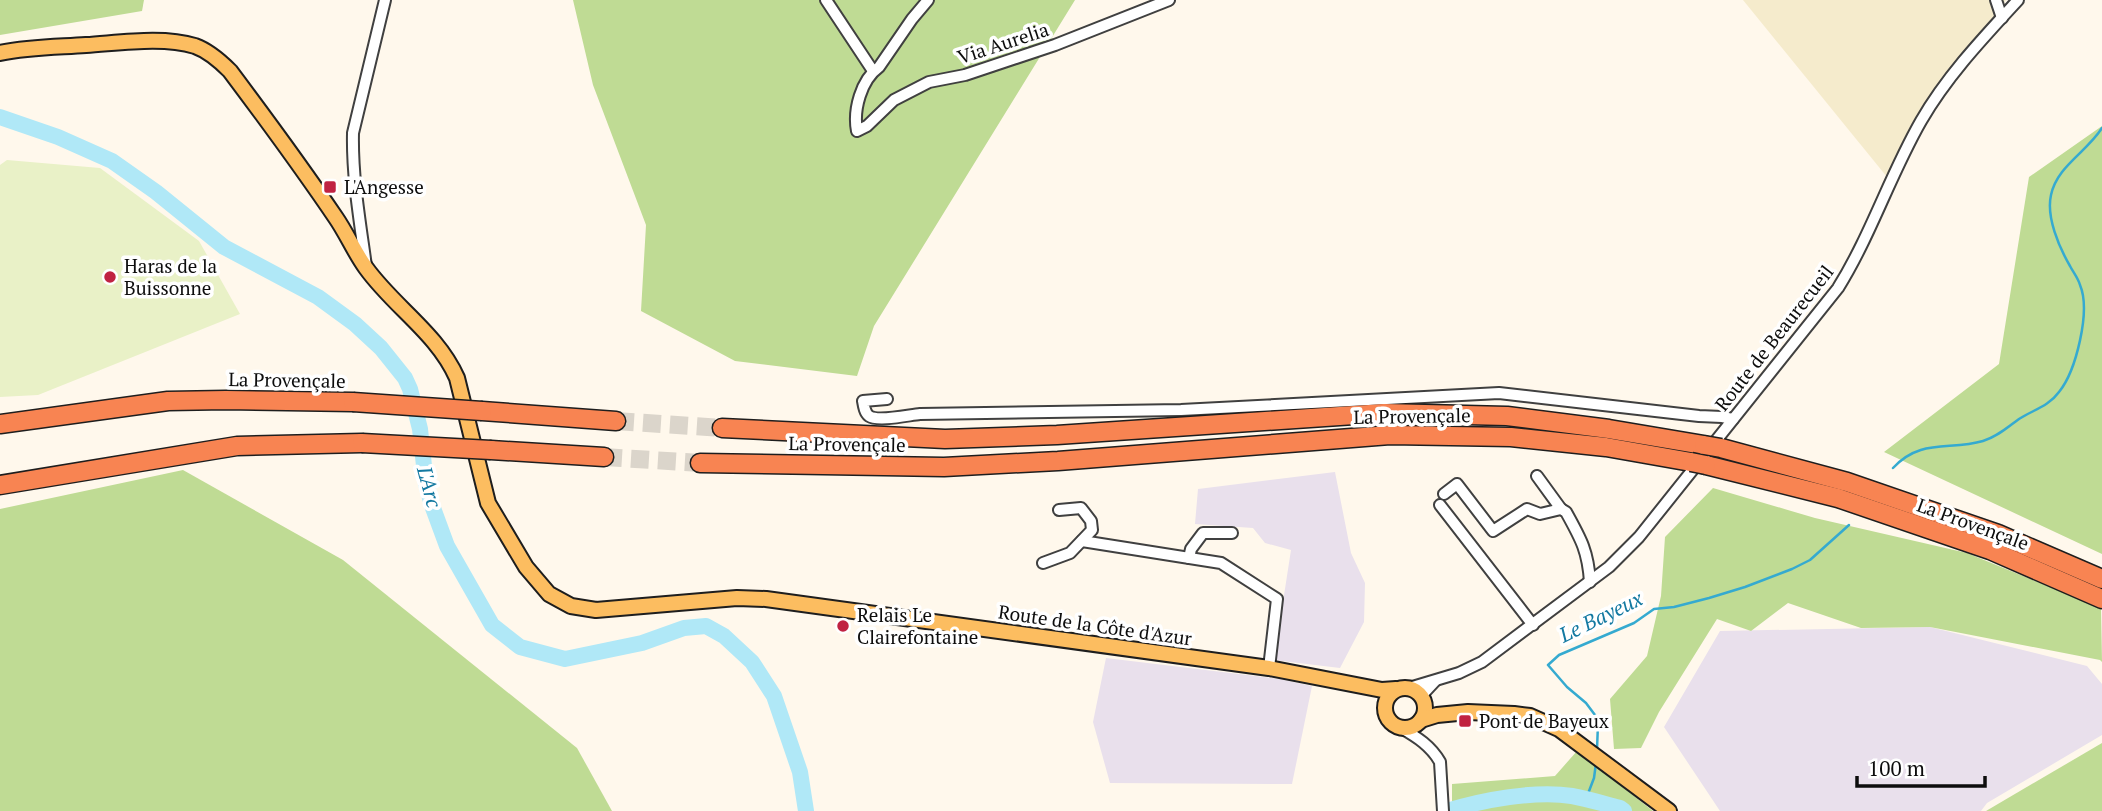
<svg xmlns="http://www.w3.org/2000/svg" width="2102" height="811" font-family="'PT Serif',serif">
  <rect width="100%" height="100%" fill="#fff8ec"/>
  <!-- industrial -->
  <g fill="#e9e0ec">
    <polygon points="1335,472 1351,553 1365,583 1364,622 1340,668 1274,660 1291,550 1265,543 1253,528 1195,524 1198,489"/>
    <polygon points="1930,627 2087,666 2102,684 2102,735 1987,803 1981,811 1720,811 1664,727 1720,631"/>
    <polygon points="1106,658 1280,679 1312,686 1292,784 1110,783 1093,722"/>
  </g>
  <!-- farmland -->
  <polygon fill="#f5ebcc" points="1743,0 2006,0 1887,177"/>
  <!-- forest -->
  <g fill="#bfdb94">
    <polygon points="0,0 144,0 142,11 0,35"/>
    <polygon points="573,0 1075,0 874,326 857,376 735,361 641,311 646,225 593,85"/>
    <polygon points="2102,126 2102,554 1884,452 1999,364 2029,177"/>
    <polygon points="183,470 343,560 577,748 612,811 0,811 0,509"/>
    <polygon points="1713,488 1815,518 1967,553 2101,608 2102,662 2100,660 1930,627 1861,628 1788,603 1751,631 1717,619 1659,712 1641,748 1614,749 1610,699 1647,656 1661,596 1665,537"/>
    <polygon points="2102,743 2102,811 1986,811"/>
    <polygon points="1577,751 1653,811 1452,811 1452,784 1555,776"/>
  </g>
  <!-- pitch -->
  <polygon fill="#e9f1c7" points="7,160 100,168 199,241 240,314 38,395 0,397 0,165"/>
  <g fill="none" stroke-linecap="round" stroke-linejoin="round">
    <!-- stream -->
    <g stroke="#35aad0" stroke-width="2.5">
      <path d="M1893 468C1921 438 1949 451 1983 441 1997 437 2008 427 2019 419 2033 410 2049 406 2059 392 2076 371 2091 311 2080 285 2078 278 2073 272 2070 266 2059 247 2046 217 2051 195 2057 166 2087 152 2102 128"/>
      <polyline points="1597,749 1598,724 1595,715 1586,703 1567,687 1548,665 1559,655 1634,623 1654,609 1674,607 1709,598 1745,587 1792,569 1810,560 1849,525"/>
      <polyline points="1586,799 1594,778 1596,763"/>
    </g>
    <!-- river -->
    <g stroke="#b0e8f7" stroke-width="16">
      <polyline points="0,117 58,137 112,161 156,192 224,247 318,297 355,324 381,348 405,378 410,389 420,429 426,484 433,508 447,546 492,625 520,647 565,659 642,643 684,628 706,626 724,636 752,662 774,696 800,772 806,811"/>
      <path d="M1447 811C1482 800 1536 790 1572 796 1588 799 1605 804 1620 808L1624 811"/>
    </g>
    <!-- highway-tunnel -->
    <g stroke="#dbd5cb" stroke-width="18" stroke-dasharray="18 9" stroke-linecap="butt">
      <polyline points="616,421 722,428"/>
      <polyline points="604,457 700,463"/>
    </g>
    <defs>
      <g id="minor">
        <polyline points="826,0 873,71"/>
        <path d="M928 0 912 19 879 67C861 80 853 110 857 131L867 126 894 100 929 82 965 75 1055 45 1169 0"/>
        <polyline points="1996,0 2002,18"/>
        <path d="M366 266C360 222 352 177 353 133L385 0"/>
        <path d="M887 399 863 401C864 407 865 413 869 416 878 422 909 415 920 414L1181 410 1499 393 1699 416 1722 417 1733 419"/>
        <polyline points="1537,476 1561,509"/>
        <path d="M1444 494 1457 484 1493 531 1527 509 1540 514 1561 509 1566 512C1581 539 1588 551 1590 582"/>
        <polyline points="1440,505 1533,625"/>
        <polyline points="1082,541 1221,563 1277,599 1269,668"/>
        <polyline points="1189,558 1191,549 1203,533 1232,533"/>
        <polyline points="1043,563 1070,553 1092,530 1091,521 1081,508 1059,510"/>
        <path d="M1409 688 1459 673 1482 662 1609 567 1639 537 1838 288C1871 235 1890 175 1921 121 1947 76 1983 38 2018 0"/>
        <polyline points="1421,696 1435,681"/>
        <path d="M1401 728C1417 737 1431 746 1440 762L1443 811"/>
      </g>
      <g id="major">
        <path d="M0 53C28 47 58 47 86 45 119 43 163 36 195 46 209 51 220 61 230 71 266 119 302 168 336 218 347 234 355 253 366 268 394 307 437 333 457 378L488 503 526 567 549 594 571 606 596 610 737 598 766 599 1269 668 1382 690 1396 689"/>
        <circle cx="1405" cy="708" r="20"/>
        <polyline points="1421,720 1437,715 1468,712 1514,714 1530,716 1559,729 1669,811"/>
      </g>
      <g id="highway">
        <polyline points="482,411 616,421"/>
        <polyline points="0,424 168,401 226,400 353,402"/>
        <polyline points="722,428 945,439 1057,435 1384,413 1507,416 1609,429 1704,445"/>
        <polyline points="1721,448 1847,482 1998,534 2102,579"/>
        <polyline points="491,450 604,457"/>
        <polyline points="700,463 944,467 1058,461 1390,435 1511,437 1606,447 1691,462"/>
        <polyline points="1706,465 1838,498 1990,550 2102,599"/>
        <polyline points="0,485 237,446 362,443"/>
      </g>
    </defs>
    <!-- minor casing -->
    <use href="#minor" stroke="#404040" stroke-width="14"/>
    <!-- major casing -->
    <use href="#major" stroke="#1e1e1e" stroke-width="18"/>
    <!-- highway casing -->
    <use href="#highway" stroke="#1e1e1e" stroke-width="21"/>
    <!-- minor -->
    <use href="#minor" stroke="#fff" stroke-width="10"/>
    <!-- major -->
    <use href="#major" stroke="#fcbd60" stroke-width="14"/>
    <!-- highway -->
    <use href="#highway" stroke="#f88452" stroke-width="18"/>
    <defs>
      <g id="highway-bridge">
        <polyline points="353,402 482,411"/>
        <polyline points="362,443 491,450"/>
        <polyline points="1704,445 1721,448"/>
        <polyline points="1691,462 1706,465"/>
      </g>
    </defs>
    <!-- highway-bridge casing -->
    <use href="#highway-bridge" stroke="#1e1e1e" stroke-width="21" stroke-linecap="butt"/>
    <!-- highway-bridge -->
    <use href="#highway-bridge" stroke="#f88452" stroke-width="18"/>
  </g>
  <!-- markers -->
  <g fill="#c02242" stroke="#fff" stroke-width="2.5">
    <rect x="323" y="180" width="14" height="14" rx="3.5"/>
    <circle cx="110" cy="277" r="7"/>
    <circle cx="843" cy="626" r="7"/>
    <rect x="1458" y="714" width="14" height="14" rx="3.5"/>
  </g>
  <g text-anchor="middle" stroke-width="7" stroke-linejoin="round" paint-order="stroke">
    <!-- street labels -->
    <g font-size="19" fill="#0d0d0d" stroke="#fff">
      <text transform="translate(1003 43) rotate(-18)" y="7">Via Aurelia</text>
      <text transform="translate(1774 338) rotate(-52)" y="7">Route de Beaurecueil</text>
      <text transform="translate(287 380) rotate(1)" y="7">La Provençale</text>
      <text transform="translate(1412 416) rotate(-1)" y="7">La Provençale</text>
      <text transform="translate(847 444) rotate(1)" y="7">La Provençale</text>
      <text transform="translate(1973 524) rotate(20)" y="7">La Provençale</text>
      <text transform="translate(1095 625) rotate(8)" y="7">Route de la Côte d'Azur</text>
    </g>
    <!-- poi labels -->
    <g font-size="19" fill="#0d0d0d" stroke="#fff" text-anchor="start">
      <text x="344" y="194">L'Angesse</text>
      <text x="124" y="273">Haras de la<tspan x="124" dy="22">Buissonne</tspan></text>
      <text x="857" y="622">Relais Le<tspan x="857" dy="22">Clairefontaine</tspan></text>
      <text x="1479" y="728">Pont de Bayeux</text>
    </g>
    <!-- water labels -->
    <g font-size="21" font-style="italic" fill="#1379a1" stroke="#fff">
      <text transform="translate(429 487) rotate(75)" y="7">L'Arc</text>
      <text transform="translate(1601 617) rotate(-26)" y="7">Le Bayeux</text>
    </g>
  </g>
  <!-- scale -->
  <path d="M1857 776v10h128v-10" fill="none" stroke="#0d0d0d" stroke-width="3.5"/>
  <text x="1868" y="776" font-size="21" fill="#0d0d0d" stroke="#ffffff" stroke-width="5" paint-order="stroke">100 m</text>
</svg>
